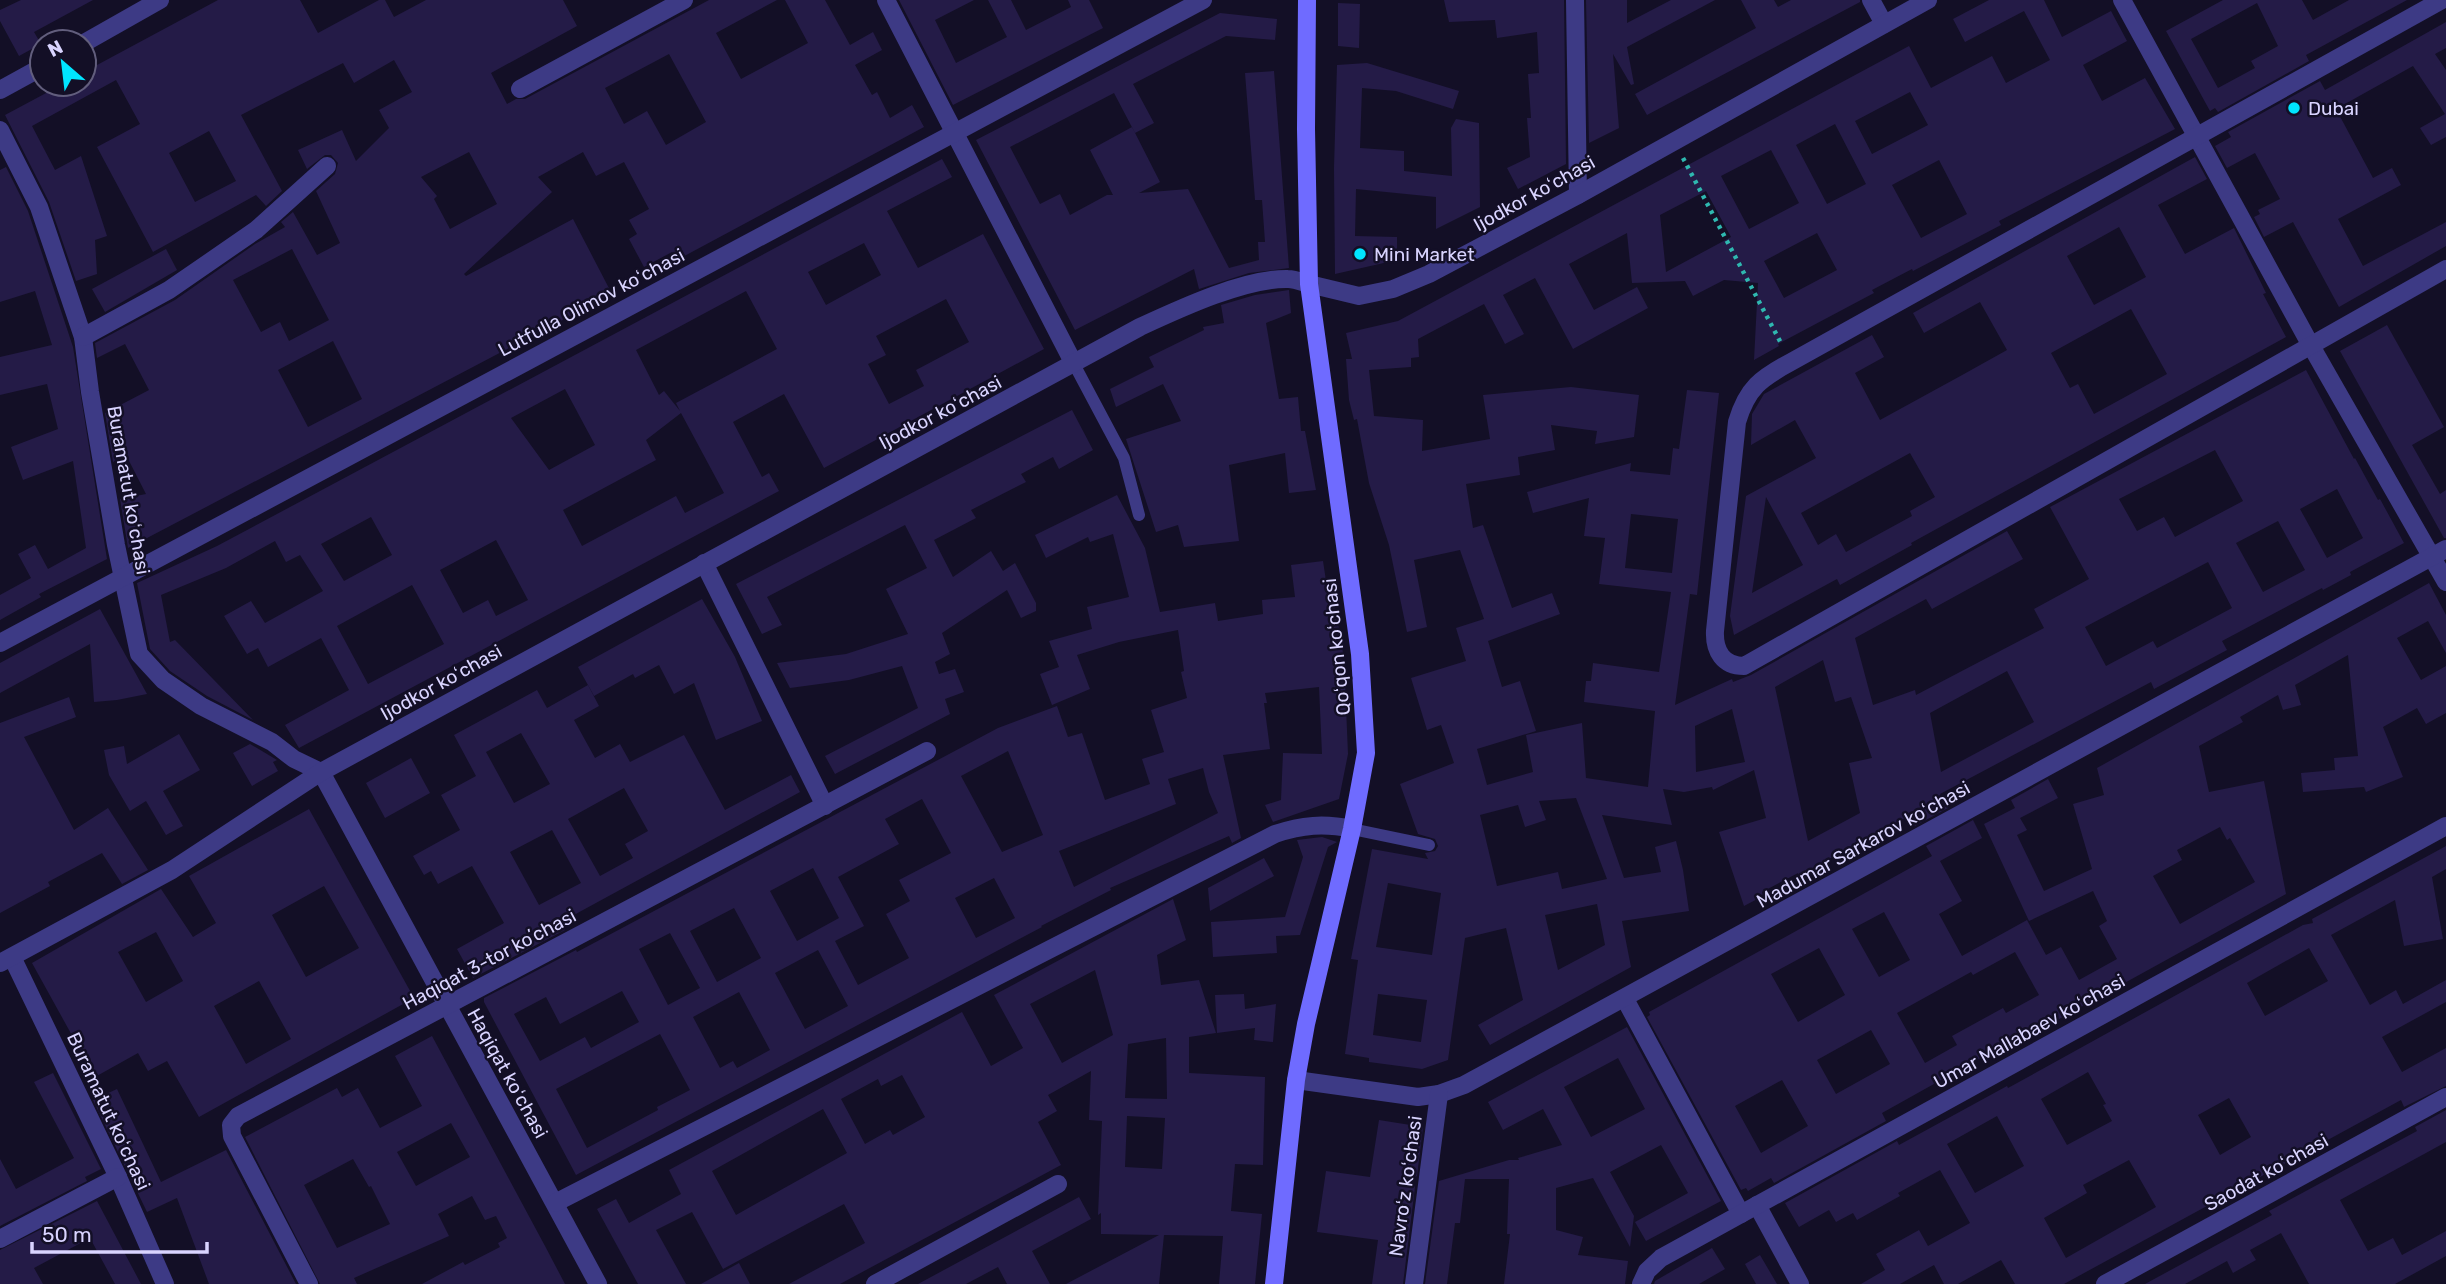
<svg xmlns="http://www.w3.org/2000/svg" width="2446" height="1284" font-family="Rubik,sans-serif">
  <rect width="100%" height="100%" fill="#130f26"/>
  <!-- building -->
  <g fill="#241b47" fill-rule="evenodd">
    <polygon points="21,0 93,0 34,32 41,44 19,56 0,21 0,10"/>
    <path d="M218 0H300L318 33 379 0H385L394 17 426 0H563L577 26 491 73 507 104 516 99H525L709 0H777L716 33 741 79 808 43 785 0H825L850 45 873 32 882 50 855 65 872 95 877 92 890 118 912 105 924 127 677 260 672 252 644 267 629 239 637 234 629 220 649 209 624 162 596 176 583 152 538 177 552 192 464 274 466 276 573 219 612 294 128 548 120 499 146 494 126 455 113 462 105 413 149 390 125 344 97 358 95 343 175 300 255 244 285 227 281 222 293 212 317 255 340 243 316 191 335 174 338 163 331 155H325L307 169 298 150 342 130 356 161 389 128 379 110 412 92 394 60 354 83 343 63 241 115 282 191 266 206 256 195 153 252 97 147 140 124 116 80 32 126 55 170 81 156 107 236 95 240 97 274 76 281 49 202 5 115 63 84H84V72ZM669 54 706 122 666 145 647 111 624 124 605 88ZM209 131 236 181 195 202 169 153ZM469 152 497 204 450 229 434 199 437 196 421 177ZM292 249 329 320 289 341 280 322 261 332 233 280ZM333 341 362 399 308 427 278 370Z"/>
    <polygon points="899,0 974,0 935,20 956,63 1007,37 988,0 1011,0 1026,30 1071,7 1068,0 1089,0 1103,28 953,105"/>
    <polygon points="1444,0 1564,0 1566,164 1518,189 1507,168 1530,157 1527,118 1531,118 1528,74 1539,73 1537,32 1497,38 1495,20 1449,22"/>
    <polygon points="1586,0 1627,0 1627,23 1671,0 1715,0 1627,47 1634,84 1631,85 1613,54 1619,128 1589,143"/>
    <polygon points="1741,0 1774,0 1778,7 1791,0 1860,0 1860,2 1647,115 1635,94 1756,28"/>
    <path d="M1989 0H2044L2062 37 2111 11 2127 41 2083 65 2102 101 2145 78 2175 129 1999 221 2001 225 1913 271 1912 269 1872 290 1874 293 1778 344 1779 346 1754 360 1758 283 1724 280 1693 296 1685 281 1632 283 1627 233 1569 264 1594 310 1637 287 1648 308 1573 349 1535 278 1503 295 1524 334 1505 344 1484 304 1418 339 1419 357 1411 358V367L1369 370 1374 416 1423 420 1422 451 1490 439 1483 395 1571 387 1639 395 1634 437 1595 444 1597 431 1551 425 1555 450 1518 457 1520 475 1466 484 1473 528 1483 525 1512 608 1552 593 1560 614 1488 641 1502 687 1520 681 1536 731 1477 749 1487 785 1533 772 1526 735 1582 723 1586 778 1648 787 1655 711 1584 702 1586 681H1591L1593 663 1659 672 1671 592 1599 584 1605 538 1584 536 1589 498 1533 513 1527 492 1631 463 1630 471 1670 475 1673 448 1679 449 1687 390 1719 393 1697 595 1690 594 1675 705 1732 679 1733 682 1751 675 2007 531 2023 559 1932 609 1926 599 1855 638 1873 705 1915 690 1916 695 2044 628 2034 609 2089 579 2050 507 2306 370 2354 459 2355 458 2378 500 2380 499 2404 543 2350 572 2351 575 2323 590 2322 588 2222 641 2227 650 2154 689 2151 682 1940 794 1948 808 1915 826 1909 816 1798 876V873L1762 892 1763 896 1744 906 1719 832 1766 818 1754 770 1713 790 1712 787 1684 792 1663 789 1672 825 1602 815 1624 878 1661 872 1655 847 1676 841 1683 870 1689 911 1622 921 1631 967 1490 1045 1478 1025 1523 1000 1506 928 1465 938 1448 1060 1422 1069 1369 1062V1058L1345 1054 1358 960 1351 959 1372 849 1428 859 1425 853 1435 851 1438 846 1435 839 1418 834 1400 784 1454 763 1441 725 1427 730 1411 678 1466 661 1456 628 1484 619 1460 550 1414 560 1427 627 1407 632 1389 545 1369 483 1357 419 1354 420 1349 400 1346 359H1352L1346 333 1398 321 1909 46 1931 88 1992 56 2006 83 2050 60 2024 11 1965 42 1953 19ZM1910 92 1928 125 1872 154 1855 121ZM1835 124 1866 184 1827 204 1796 145ZM1771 150 1799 203 1749 229 1721 176ZM1939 160 1967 214 1921 238 1892 185ZM1706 191 1731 237 1666 272 1660 215ZM1817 233 1837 270 1784 298 1764 261ZM2215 450 2243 501 2175 537 2164 517 2137 531 2119 499ZM2337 489 2363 538 2327 558 2300 509ZM1631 514 1678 519 1672 573 1625 568ZM2278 521 2305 570 2263 592 2236 543ZM2208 562 2232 608 2157 648 2153 641 2106 666 2085 627ZM1823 660 1835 702 1851 697 1872 758 1849 763 1860 813 1808 841 1775 687ZM2007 671 2034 722 1941 772 1930 713ZM1732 709 1745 762 1696 772 1695 726ZM1576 798 1607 879 1562 889 1558 872 1497 886 1480 815 1518 805 1525 827 1546 820 1539 801ZM1388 883 1441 893 1432 955 1376 947ZM1597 904 1605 945 1558 970 1545 915ZM1378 994 1427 1000 1421 1042 1373 1035Z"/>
    <path d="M2223 0H2302L2313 20 2349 0H2407L2306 55 2309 61 2218 112 2215 108 2210 111 2166 31ZM2257 3 2278 46 2251 61 2255 68 2218 88 2191 39Z"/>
    <polygon points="1338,3 1360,4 1359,48 1338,46"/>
    <polygon points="1220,13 1277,19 1275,40 1226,36 1133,84 1154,123 1135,133 1114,93 1010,147 1040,204 1060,194 1070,215 1107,195 1113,195 1090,150 1132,127 1160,182 1139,193 1188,189 1229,268 1259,260 1258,242 1265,242 1262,200 1255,200 1245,73 1274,71 1289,268 1249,273 1199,289 1194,269 1075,330 976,140"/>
    <polygon points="2446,22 2446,48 2435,54 2446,70 2446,137 2431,145 2420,128 2445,114 2413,66 2336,109 2373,178 2392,168 2401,185 2338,219 2363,266 2446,222 2446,246 2339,307 2293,222 2264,237 2254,217 2260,214 2258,210 2280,199 2255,153 2227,168 2215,146 2231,137 2228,132 2320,81 2325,90"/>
    <polygon points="1367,63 1459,91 1453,109 1396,91 1362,88 1360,148 1404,151 1404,171 1452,176 1451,128 1456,119 1479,123 1480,207 1436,229 1436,197 1356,189 1355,236 1397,237 1397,260 1335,274 1334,168 1337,65"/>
    <path d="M2195 157 2207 179 2158 205 2185 254 2234 228 2266 293 2263 294 2286 337 1911 543 1912 545 1840 585 1837 579 1734 635 1730 616 1746 496 1816 458 1795 420 1751 445 1752 414 1764 394 1872 335 1884 357 1855 373 1880 420 1964 374 2007 350 1980 302 1924 333 1913 313ZM2119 227 2146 277 2094 305 2067 256ZM2131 309 2167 374 2094 414 2078 384 2070 388 2051 353ZM1910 453 1935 497 1910 511 1912 516 1846 552 1836 534 1818 545 1801 513ZM1766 497 1803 565 1752 593Z"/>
    <path d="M942 159 952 177 887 211 918 268 983 234 1044 349 824 468 784 394 733 422 762 477 769 473 779 491 299 748 285 725 349 690 321 638 268 667 258 648 247 654 224 616 251 601 265 623 323 591 300 555 286 562 275 541 226 568 161 595 170 642 175 640 253 720 207 696 170 671 150 649 137 583 217 546ZM864 243 881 275 826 305 808 272ZM746 291 777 349 676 403 680 411 664 391 659 395 636 350ZM946 299 969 342 916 370 924 386 889 404 868 364 886 355 876 336ZM565 389 595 445 549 470 511 418ZM681 413 724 493 685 513 676 496 582 546 563 510 656 460 646 440ZM371 517 392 555 344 581 321 544ZM496 540 528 600 496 616 488 600 463 613 440 570ZM412 585 444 644 368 684 337 626Z"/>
    <polygon points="6,167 28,211 73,347 107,559 39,594 41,597 0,620 0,595 31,578 18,554 35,545 48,569 86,548 73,461 23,480 11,447 58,429 47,384 0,395 0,357 52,345 35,291 0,302 0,170"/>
    <polygon points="166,249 177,270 105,312 92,289"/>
    <polygon points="1289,290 1291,313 1266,323 1279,399 1298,397 1301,431 1305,431 1316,490 1289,493 1285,453 1229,465 1239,541 1184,547 1178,525 1156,532 1126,439 1181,421 1163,384 1116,407 1110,389 1154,367 1149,357 1204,330 1203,327 1224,323 1221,305 1255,295"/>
    <polygon points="2387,325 2444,427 2412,445 2440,494 2446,490 2446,538 2444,538 2340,351"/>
    <polygon points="1072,410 1093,450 1059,469 1053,457 1021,474 1026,482 971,510 976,518 934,540 953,577 991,551 1003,571 1015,563 1036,603 1036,611 1021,618 1007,590 942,633 950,654 935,662 939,674 955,669 964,692 945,699 950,714 835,774 825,756 918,708 902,666 849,680 790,688 777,663 846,654 908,634 886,589 927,568 905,525 767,597 782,625 762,634 736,584"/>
    <path d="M1117 495 1145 548 1160 612 1215 603 1218 621 1263 614 1262 600 1295 597 1291 565 1323 561 1328 594H1333L1344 659 1348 754 1339 799 1273 822 1265 805 1281 800 1283 753 1322 754 1319 687 1265 693 1267 703H1264L1270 749 1223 755 1241 838 1232 843 1229 836 1110 888 1111 890 1041 926 1042 927 576 1175 484 1002V998L576 950 577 952 998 728 1057 706 1068 737 1082 733 1105 800 1150 784 1142 759 1164 752 1151 710 1187 698 1181 672 1184 671 1178 630 1119 642 1077 655 1090 689 1052 705 1040 674 1059 667 1049 641 1092 629 1087 607 1129 597 1113 534 1090 542 1088 537 1046 558 1035 535ZM1008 751 1043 835 1002 852 961 776ZM1203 768 1209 792 1218 813 1074 887 1059 851 1176 804 1168 779ZM922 799 951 853 899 880 910 901 886 914 909 958 858 985 835 941 864 926 838 877 899 844 885 819ZM813 868 839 918 797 941 770 891ZM994 878 1015 918 976 938 955 898ZM734 908 761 958 717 982 690 931ZM670 933 700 988 668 1005 639 949ZM818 950 848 1006 805 1029 775 973ZM622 991 639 1022 591 1048 585 1037 540 1061 514 1014 546 997 560 1024ZM739 992 770 1050 737 1068 733 1061 720 1068 693 1017ZM660 1034 690 1090 657 1107 658 1110 587 1148 556 1089Z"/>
    <path d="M2429 583 2446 615V653L2428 621 2397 638 2421 680 2446 666V713L2426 724 2417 708 2383 727 2403 777 2366 792 2364 787 2303 792 2301 773 2335 770 2334 758 2358 756 2348 655 2295 685 2301 705 2283 710 2278 695 2240 717 2243 722 2199 746 2209 792 2264 781 2286 894 2012 1045 2009 1042 1882 1113 1886 1121 1774 1183 1771 1178 1748 1191 1746 1188 1741 1190 1647 1017 1650 1015 1649 1012 1932 856 1926 846 1973 820 1982 838 1940 861 1962 901 1939 914 1962 956 2027 920 2046 955 2061 947 2079 980 2117 959 2099 926 2107 921 2093 891 2029 921 1984 824 2015 808 2011 800 2048 779 2058 798 2020 818 2027 830 2017 835 2044 891 2092 869 2073 804 2104 795 2097 768ZM2220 827 2227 840 2230 838 2255 882 2180 924 2153 876 2182 860 2177 850ZM1884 912 1910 960 1879 977 1852 929ZM1819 948 1845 995 1798 1022 1771 974ZM2015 952 2039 995 2006 1013 2003 1008 1952 1036 1957 1045 1925 1063 1897 1013 1971 972 1973 975ZM1871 1030 1890 1064 1836 1094 1817 1060ZM1782 1080 1808 1126 1761 1153 1735 1106Z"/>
    <polygon points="702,599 735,657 762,721 716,740 694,683 674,694 659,665 635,678 633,674 594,696 578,667"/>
    <polygon points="100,609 147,694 117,700 94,702 90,644 0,693 0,663"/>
    <path d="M588 685 599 706 574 720 595 758 620 744 630 762 684 735 725 810 791 775 800 792 561 922 565 930 473 978 457 949 504 923 472 866 438 884 431 871 424 875 413 856 460 830 441 795 476 776 454 735 537 690 547 708ZM521 733 550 784 514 803 486 752ZM624 788 648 831 625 844 633 858 600 876 568 819ZM552 830 581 883 539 905 510 852Z"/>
    <polygon points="69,697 76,717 24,737 74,830 108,808 148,870 122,884 102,853 48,882 50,886 0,913 0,723"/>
    <polygon points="179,734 200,770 163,791 183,826 166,835 146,801 130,811 109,775 104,750 124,746 127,764"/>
    <polygon points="250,744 277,760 273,762 278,771 252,786 233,753"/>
    <polygon points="411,758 430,793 385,818 366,783"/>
    <path d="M309 809 414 998 199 1117 167 1061 148 1071 138 1053 95 1077 32 963 161 889 193 937 216 923 189 876ZM324 886 359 948 306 977 272 915ZM156 932 183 981 146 1002 118 952ZM259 981 291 1039 246 1064 214 1006Z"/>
    <polygon points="1322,837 1337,842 1328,847 1300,935 1276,936 1277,953 1213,957 1211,922 1285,917 1303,857 1297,840"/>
    <path d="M2446 846V869L2432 877 2443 939 2404 946 2395 900 2331 935 2370 1005 2396 990 2403 1004 2446 980V1002L2382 1037 2402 1072 2446 1048V1086L2404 1107 2401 1100 2064 1284H2015L2001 1260 1958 1284H1944L1934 1265 1900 1284H1861L1885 1270 1876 1254 1919 1230 1928 1246 1970 1223 1940 1170 1898 1193 1900 1196 1857 1220 1853 1213 1836 1222 1829 1210 1799 1227 1785 1203 1897 1141 1899 1145 2007 1086 2008 1088 2303 925 2313 923 2312 919ZM2309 948 2328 981 2265 1016 2247 983ZM2088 1072 2106 1104 2103 1105 2112 1121 2067 1145 2041 1099ZM2229 1098 2251 1137 2220 1155 2198 1115ZM1997 1116 2024 1166 1975 1193 1947 1144ZM2129 1160 2156 1207 2066 1258 2044 1218 2087 1193 2083 1185Z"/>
    <polygon points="1264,858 1274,876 1210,911 1208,888"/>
    <path d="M1173 899 1186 940 1157 955 1161 985 1199 980 1216 1033 1189 1037V1073L1265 1077 1263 1165 1235 1164 1231 1211 1262 1214 1255 1284H1219L1223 1236 1164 1235 1159 1284H1066L1159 1235 1101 1234V1213L1098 1215 1102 1121 1089 1120 1091 1071 1048 1095 1057 1111 1038 1122 1061 1165 840 1284H789L865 1243 844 1204 723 1269 692 1212 656 1230 686 1284H638L597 1209 616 1199 629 1223 681 1194 669 1170 962 1012 991 1066 1023 1048 994 995ZM1095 970 1113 1035 1062 1063 1030 1004ZM1166 1038 1167 1099 1125 1098 1128 1044ZM902 1075 925 1117 893 1135 890 1130 865 1144 841 1099 878 1079 881 1086ZM823 1109 847 1153 736 1215 712 1171ZM1127 1116 1165 1118 1162 1169 1125 1167Z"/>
    <polygon points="1244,994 1245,1009 1276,1004 1273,1042 1254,1040 1255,1028 1217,1033 1215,995"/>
    <path d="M1627 1027 1721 1201 1646 1241 1635 1222 1688 1193 1661 1145 1610 1172 1634 1216 1630 1247 1593 1178 1556 1188V1230L1583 1237 1578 1255 1628 1261 1625 1284H1504L1510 1234H1507L1509 1179H1465L1460 1223H1455L1447 1284H1425L1439 1181 1509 1160H1519L1518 1158 1562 1145 1543 1109 1503 1130 1488 1102ZM1618 1058 1645 1109 1591 1137 1564 1087Z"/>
    <path d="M432 1036 545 1246 565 1284H422L463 1262 465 1265 500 1247 498 1243 507 1238 496 1216 485 1220 472 1196 438 1214 449 1236 354 1278 357 1284H320L245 1137 337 1088 342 1097 358 1088 380 1128 422 1106 395 1056ZM451 1123 470 1157 416 1186 397 1152ZM353 1159 369 1187 371 1186 390 1224 337 1248 304 1185Z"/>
    <polygon points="53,1073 101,1169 85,1177 87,1181 0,1226 0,1159 16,1189 74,1158 34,1082"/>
    <polygon points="117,1089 161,1182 226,1150 296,1284 209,1284 177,1198 147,1212 93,1100"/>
    <polygon points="2446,1110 2446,1142 2340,1200 2368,1251 2393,1238 2402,1255 2446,1231 2446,1256 2395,1284 2309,1284 2281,1233 2250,1250 2256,1260 2233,1273 2227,1261 2185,1284 2145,1284 2272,1215 2269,1211 2417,1131 2415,1127"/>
    <polygon points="1379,1120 1423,1127 1417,1176 1412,1179 1415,1187 1403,1284 1372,1284 1378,1240 1317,1232 1326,1171 1370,1177"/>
    <polygon points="1079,1197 1091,1219 1032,1251 1050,1284 1007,1284 998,1267 966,1284 918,1284"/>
    <polygon points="97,1201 141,1284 115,1284 90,1238 34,1268 43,1284 0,1284 0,1250"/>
    <polygon points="1712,1248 1725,1269 1699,1284 1654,1284 1655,1281"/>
    <polygon points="1760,1255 1777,1284 1756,1284 1745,1264"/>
    <polygon points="739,1263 750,1284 701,1284"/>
  </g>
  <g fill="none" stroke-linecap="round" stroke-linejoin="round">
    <!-- path -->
    <polyline stroke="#2fb8b0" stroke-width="4.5" stroke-dasharray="3.5 5" stroke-linecap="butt" points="1683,158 1782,345"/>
    <!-- service -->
    <g stroke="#3d3a85" stroke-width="12">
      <polyline points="1074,364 1124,458 1139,515"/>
      <polyline points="1352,829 1429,845"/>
    </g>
    <!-- minor -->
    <g stroke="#3d3a85" stroke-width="18">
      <polyline points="886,0 1074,364"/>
      <polyline points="1575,0 1578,195"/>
      <polyline points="1871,0 1884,24"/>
      <polyline points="2122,0 2310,344 2446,582"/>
      <path d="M2442 0 1791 362C1761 378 1747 388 1737 422L1715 631C1714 651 1723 666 1744 666L2446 269"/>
      <polyline points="84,43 160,0"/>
      <polyline points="520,89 684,0"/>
      <polyline points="0,90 42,67"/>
      <polyline points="0,130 39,207 83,337 90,392 116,545 139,654 163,680 201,706 272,742 294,759 321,772 598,1284"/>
      <polyline points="83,337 169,290 256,230 327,166"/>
      <polyline points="704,563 825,806"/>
      <polyline points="0,643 1203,0"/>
      <polyline points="12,957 118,1177 165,1284"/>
      <path d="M0 963 172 870 321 772 1140 327C1179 309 1245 278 1288 279 1295 279 1302 282 1309 284"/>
      <polyline points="1625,999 1741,1214"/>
      <polyline points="1296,1080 1418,1097 1439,1094 1464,1085 2446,549"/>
      <path d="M555 1203 1275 834C1302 825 1324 823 1352 829"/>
      <polyline points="1757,1205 1800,1284"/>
      <polyline points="0,1239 118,1177"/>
      <polyline points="309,1284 232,1136 231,1125 238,1116 927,751"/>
      <polyline points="875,1284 1058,1184"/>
      <polyline points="1414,1284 1439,1094"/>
      <polyline points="1641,1284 1647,1271 1661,1258 2446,826"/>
      <polyline points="2105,1284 2446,1097"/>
    </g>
    <!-- tertiary -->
    <polyline stroke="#3d3a85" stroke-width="18" points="1309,284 1359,296 1393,289 1429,274 1578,195 1928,0"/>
    <!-- secondary -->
    <polyline stroke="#6f6bff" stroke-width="18" points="1274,1284 1296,1080 1306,1024 1352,829 1366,753 1360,654 1309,284 1306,129 1307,0"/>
  </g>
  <!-- markers -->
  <g fill="#00e5ff" stroke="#130f26" stroke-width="2.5">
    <circle cx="2294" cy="108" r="7"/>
    <circle cx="1360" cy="254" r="7"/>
  </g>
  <g text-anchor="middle" stroke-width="5" stroke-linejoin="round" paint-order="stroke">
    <!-- poi labels -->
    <g font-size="19" fill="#d9d4ff" stroke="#130f26" text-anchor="start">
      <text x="2308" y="115">Dubai</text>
      <text x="1374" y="261">Mini Market</text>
    </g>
    <!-- street labels -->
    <g font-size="19" fill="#d9d4ff" stroke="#130f26">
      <text transform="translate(1534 193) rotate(-29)" y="7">Ijodkor koʻchasi</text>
      <text transform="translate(591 302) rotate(-28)" y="7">Lutfulla Olimov koʻchasi</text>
      <text transform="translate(940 412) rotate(-28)" y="7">Ijodkor koʻchasi</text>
      <text transform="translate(129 490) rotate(80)" y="7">Buramatut koʻchasi</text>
      <text transform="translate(1336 647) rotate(-96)" y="7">Qoʻqon koʻchasi</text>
      <text transform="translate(441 682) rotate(-29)" y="7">Ijodkor koʻchasi</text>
      <text transform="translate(1863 844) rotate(-29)" y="7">Madumar Sarkarov koʻchasi</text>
      <text transform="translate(489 959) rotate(-28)" y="7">Haqiqat 3-tor koʼchasi</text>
      <text transform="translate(2029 1031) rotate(-29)" y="7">Umar Mallabaev koʻchasi</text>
      <text transform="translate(508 1073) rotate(61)" y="7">Haqiqat koʻchasi</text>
      <text transform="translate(109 1111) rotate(65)" y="7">Buramatut koʻchasi</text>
      <text transform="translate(2266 1172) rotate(-29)" y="7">Saodat koʻchasi</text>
      <text transform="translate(1405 1186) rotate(-82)" y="7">Navroʻz koʻchasi</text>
    </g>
  </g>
  <!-- north arrow -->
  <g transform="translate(63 63) rotate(332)"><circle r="33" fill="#130f26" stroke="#625e7d" stroke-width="2"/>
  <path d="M0-5L12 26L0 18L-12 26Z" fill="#00e5ff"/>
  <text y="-10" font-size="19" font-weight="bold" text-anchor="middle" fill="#d9d4ff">N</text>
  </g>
  <!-- scale -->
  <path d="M32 1242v10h175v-10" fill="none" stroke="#d9d4ff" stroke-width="3.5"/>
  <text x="42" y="1242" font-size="21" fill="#d9d4ff" stroke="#130f26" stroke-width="5" paint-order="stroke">50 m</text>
</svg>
